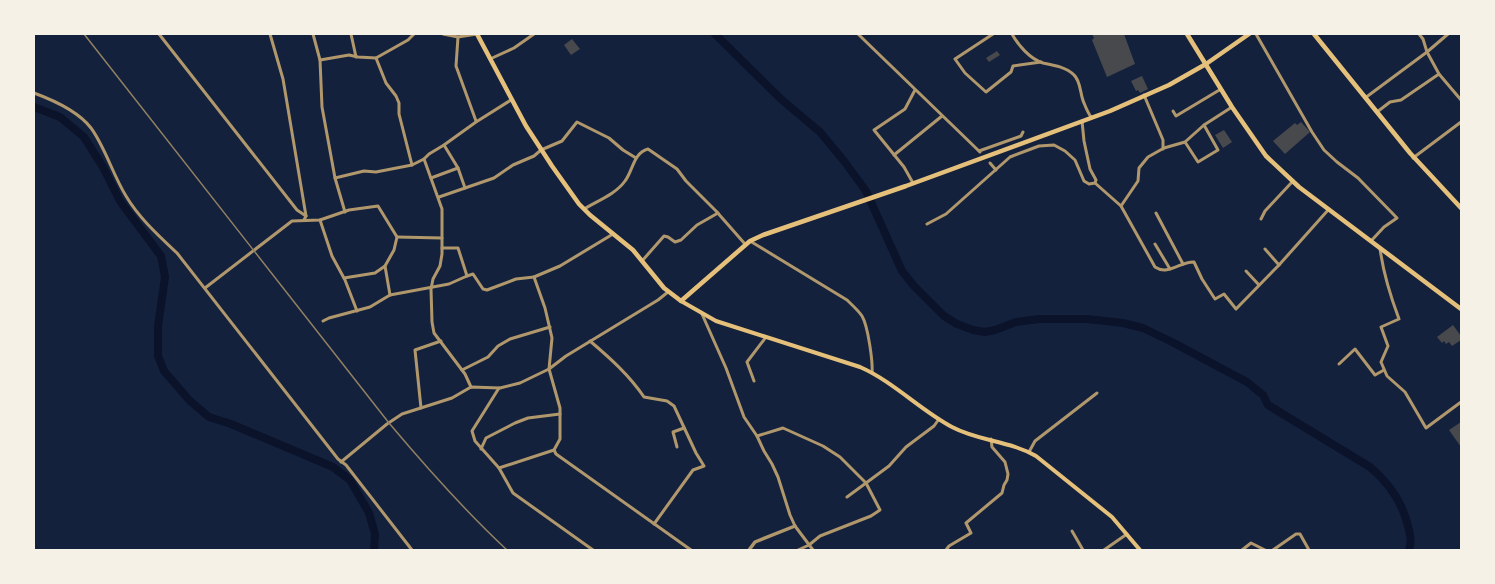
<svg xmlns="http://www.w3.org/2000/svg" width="1495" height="584" font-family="'PT Serif',serif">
  <rect width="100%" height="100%" fill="#14213d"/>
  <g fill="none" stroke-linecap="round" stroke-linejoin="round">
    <!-- river -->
    <g stroke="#0b132b" stroke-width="8">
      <path d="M715 34 782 100 820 132 844 161 866 191 902 271 914 286 944 316 957 324 973 330 985 332 995 330 1016 322 1039 319H1087L1123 323 1143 328 1172 342 1247 382 1263 395 1268 405 1370 467C1389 483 1402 501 1408 526 1410 534 1412 542 1409 550"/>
      <polyline points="34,107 60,117 84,137 103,167 120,201 161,256 165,277 158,326 158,356 164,371 190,401 209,417 231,424 333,467 350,480 369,513 375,534 374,550"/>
    </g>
  </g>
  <!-- building -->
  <g fill="#48494c">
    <polygon points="1092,34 1124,34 1135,64 1107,77 1092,40 1094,38"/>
    <polygon points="572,39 580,49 571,55 564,45"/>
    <polygon points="997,51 1000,55 989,62 986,58"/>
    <polygon points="1142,76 1148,89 1140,93 1138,90 1136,91 1131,81"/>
    <polygon points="1301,122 1310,132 1285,154 1273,141 1295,123 1297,125"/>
    <polygon points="1224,130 1232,142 1223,148 1215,135"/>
    <polygon points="1453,325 1461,336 1461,340 1452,346 1449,342 1446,344 1444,341 1442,343 1437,337"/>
    <polygon points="1461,422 1461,447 1449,430"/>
  </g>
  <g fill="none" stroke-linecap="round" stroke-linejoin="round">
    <!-- minor -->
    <g stroke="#b1986c" stroke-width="3">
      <polyline points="159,34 297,210 306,216"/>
      <polyline points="270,34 283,79 306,216 304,220"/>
      <polyline points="313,34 320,60 322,107 335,178 345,212"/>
      <polyline points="351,34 356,57"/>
      <polyline points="443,34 458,37"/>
      <polyline points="858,34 980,152"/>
      <polyline points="993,34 955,59 965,73 986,92 1011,72 1013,66 1041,62"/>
      <path d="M1012 34C1018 45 1030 59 1043 63 1053 65 1066 67 1074 75 1081 81 1080 95 1084 103 1086 108 1088 113 1091 117"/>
      <polyline points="1256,34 1312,132 1324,150 1337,162 1358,178 1397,218 1384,227 1371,241"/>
      <polyline points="1419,34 1423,39 1427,52 1439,74 1461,100"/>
      <polyline points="376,58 408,40 414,34"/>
      <polyline points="490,59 514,48 534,34"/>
      <polyline points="320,60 349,55 358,57 376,58 386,83 396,96 399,103 399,114 412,165"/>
      <path d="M34 93C53 100 78 111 91 128 105 147 113 175 126 196 139 218 159 236 177 253L338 459 346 465 412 550"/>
      <polyline points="1144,95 1163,140 1163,149"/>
      <polyline points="1365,98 1427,52 1448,34"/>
      <polyline points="1173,111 1176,116 1221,89"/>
      <polyline points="1377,112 1390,102 1401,100 1439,74"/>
      <polyline points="476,121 456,66 458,37 477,34"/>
      <polyline points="1185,142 1198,162 1218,150 1204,125"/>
      <polyline points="444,145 458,168 465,188"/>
      <polyline points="979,151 1021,136 1023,132"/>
      <polyline points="894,155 942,116"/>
      <polyline points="1413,158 1461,122"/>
      <polyline points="424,159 442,209 442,254 440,266 433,279 431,289 432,322 434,333 465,374 471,387"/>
      <polyline points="990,163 996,170"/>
      <polyline points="335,178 364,171 376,172 412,165 424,159 429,154 444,145 476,122 511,100"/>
      <polyline points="431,178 458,168"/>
      <polyline points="913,183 904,167 874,130 905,109 915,90"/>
      <polyline points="1095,183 1121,206 1138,181 1139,168 1148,157 1164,148 1185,142 1204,125 1232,107"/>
      <polyline points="439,197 494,178 513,165 534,156 541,150 562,141 577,122 609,138 623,150 636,158"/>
      <path d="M1121 206 1155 267C1168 276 1181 261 1194 262L1202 279 1215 299 1224 294 1236 309 1279 265 1329 209"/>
      <path d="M584 209C597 201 616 194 625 181 633 171 633 153 648 149L677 169 686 181 716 211 745 244"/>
      <polyline points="1156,213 1183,264"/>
      <polyline points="1261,219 1265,211 1293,181"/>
      <polyline points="320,220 332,256 345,280 357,311"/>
      <polyline points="927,224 946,214 1010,157 1039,146 1054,145 1065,151 1075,160 1084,181 1089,184 1095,183 1096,180 1090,169 1084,141 1082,121"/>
      <polyline points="397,237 442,238"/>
      <path d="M750 241 847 300C852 305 858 310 862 316 868 326 873 362 872 373"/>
      <polyline points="1155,244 1170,269"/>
      <polyline points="442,248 458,248 467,276 473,274 483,289 487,290 516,279 534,277"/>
      <path d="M1380 248C1383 273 1390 295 1399 319L1381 327 1388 346 1381 362 1387 376 1405 392 1426 428 1461 402"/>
      <polyline points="1265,249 1279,265"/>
      <polyline points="642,261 664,236 668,237 675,242 681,240 697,225 718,213"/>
      <polyline points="1246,271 1259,285"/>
      <polyline points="344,278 375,273 385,266"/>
      <polyline points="205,288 292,221 320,220 349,210 378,206 397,237 394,250 385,266 390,295"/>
      <polyline points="702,314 726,368 744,417 757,436 764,451 772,464 778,477 790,515 795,526 813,550"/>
      <polyline points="323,321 329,318 370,307 390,295 449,284 467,276"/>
      <path d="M590 341C610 358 629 375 644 397L667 401 674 406 696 453 704 466 693 470 654 524"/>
      <polyline points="1339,364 1355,349 1375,375 1384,370"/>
      <polyline points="462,370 488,357 498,346 510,339 550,327"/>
      <polyline points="754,381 747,362 766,337"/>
      <polyline points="499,388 472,431 475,441 499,468 513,493 593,550"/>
      <polyline points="421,408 415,350 441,341"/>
      <polyline points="757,436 783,428 823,446 840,457 866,483 847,497"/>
      <polyline points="677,447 673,432 684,428"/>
      <polyline points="481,449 486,438 515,423 528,418 560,414"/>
      <polyline points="554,450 556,454 691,550"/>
      <polyline points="1029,452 1035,441 1097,393"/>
      <polyline points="341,462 387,424 402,414 452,398 471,387 500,388 520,383 549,369 566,356 658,300 668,292"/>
      <polyline points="499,468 554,450 560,439 560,408 549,369 552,338 545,308 534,277 560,266 613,234"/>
      <polyline points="1072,531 1083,550"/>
      <polyline points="798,550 809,545 820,536 871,516 880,510 866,483 889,466 906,447 934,426 939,419"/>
      <polyline points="946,550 949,546 971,533 966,523 1002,493 1004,485 1007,480 1008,474 1005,462 992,447 991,439"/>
      <polyline points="1104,550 1127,534"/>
      <polyline points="1242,550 1251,543 1265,550"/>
      <polyline points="1273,550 1296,534 1300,534 1309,550"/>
    </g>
    <!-- tertiary -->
    <polyline stroke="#b1986c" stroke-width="3.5" points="749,550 755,542 795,526"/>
    <!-- secondary -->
    <path stroke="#e5c07b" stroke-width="4" d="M681 301 716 321 860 367C894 382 920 410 952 427 978 441 1010 441 1036 456L1112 517 1140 550"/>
    <!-- primary -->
    <g stroke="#e5c07b" stroke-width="4.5">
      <polyline points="477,34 526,126 552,166 579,204 590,215 633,250 664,288 681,301 750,241 763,235 906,186 1110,111 1169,85 1206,64 1249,34"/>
      <polyline points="1314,34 1410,153 1461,208"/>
    </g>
    <!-- trunk -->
    <polyline stroke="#e5c07b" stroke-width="4.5" points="1187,34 1232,107 1266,156 1299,187 1461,309"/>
    <!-- rail -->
    <path stroke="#918062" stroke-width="1.5" d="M84 34 389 423C426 467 464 510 507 550"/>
  </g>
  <!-- border -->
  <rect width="1495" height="584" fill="none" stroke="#f6f1e7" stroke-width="70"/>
</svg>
